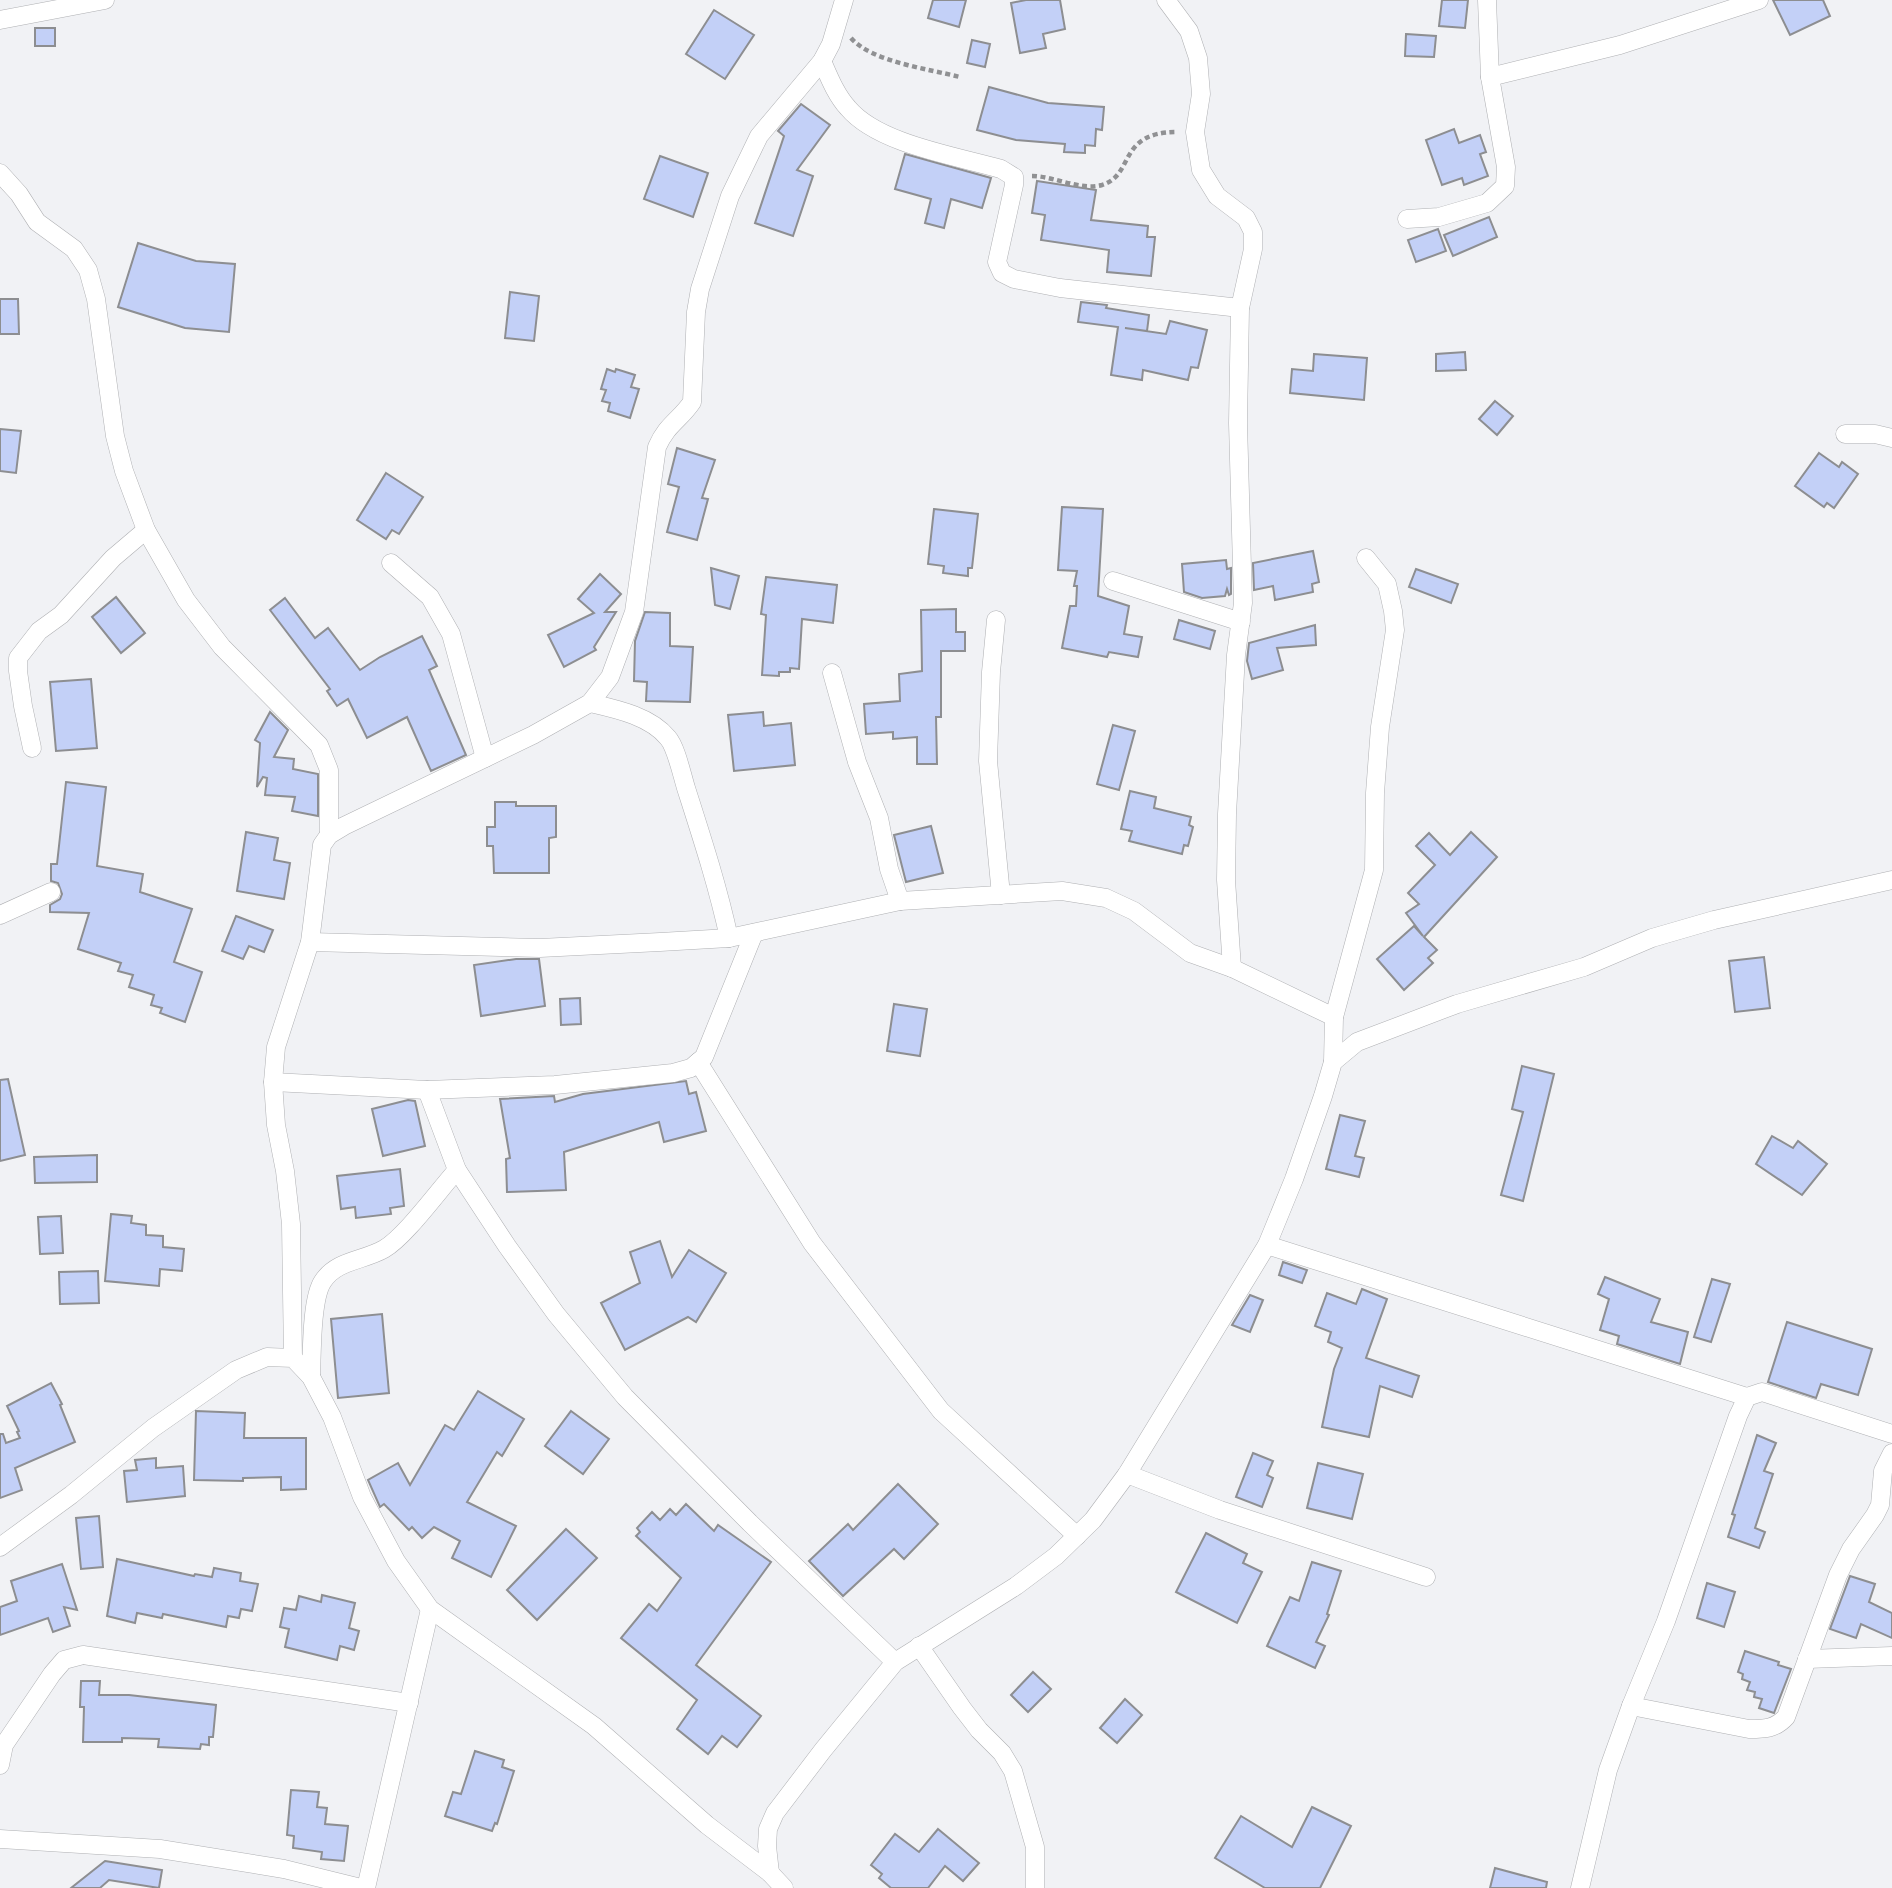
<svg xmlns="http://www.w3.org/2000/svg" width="1892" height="1888" font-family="'Exo 2',sans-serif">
  <rect width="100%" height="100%" fill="#f1f2f5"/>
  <!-- building -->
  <g fill="#c3d0f7" stroke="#8d8e91" stroke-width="2">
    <polygon points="933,0 966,0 959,27 928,18"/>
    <polygon points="1026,0 1060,0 1065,29 1043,34 1046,48 1020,53 1011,3"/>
    <polygon points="1442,0 1468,0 1465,28 1439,26"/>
    <polygon points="1773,0 1823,0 1830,16 1790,35"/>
    <polygon points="714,10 754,35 725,79 686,54"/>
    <rect x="35" y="28" width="20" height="18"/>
    <polygon points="1406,34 1436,36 1434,57 1405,56"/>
    <polygon points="972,40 990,44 985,67 967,63"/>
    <polygon points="989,87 1048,103 1104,107 1102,130 1096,129 1095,146 1085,145 1085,153 1064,152 1065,144 1016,140 977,130"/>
    <polygon points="801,104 830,125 797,170 813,176 793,236 755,223 784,136 778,131"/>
    <polygon points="1454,129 1459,143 1480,135 1486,152 1480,154 1488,176 1464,185 1462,178 1442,185 1426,140"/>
    <polygon points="905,154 991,178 982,208 951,199 944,228 925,223 931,199 895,189"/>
    <polygon points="660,156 708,173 693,217 644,199"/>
    <polygon points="1037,181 1096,190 1091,220 1148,226 1147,237 1155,237 1151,276 1107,272 1109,250 1041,240 1045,215 1032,213"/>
    <polygon points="1489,217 1497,237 1453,256 1444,235"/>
    <polygon points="1438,229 1446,251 1416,262 1408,240"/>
    <polygon points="138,243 196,261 235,264 229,332 185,328 118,307"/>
    <polygon points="510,292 539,296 534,341 505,338"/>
    <polygon points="0,299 18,299 19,334 0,334"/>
    <polygon points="1081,302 1107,305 1106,308 1149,315 1147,331 1125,328 1166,334 1170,321 1207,330 1198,368 1191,367 1188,380 1143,370 1142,380 1111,375 1118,327 1078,322"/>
    <polygon points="1465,352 1466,370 1436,371 1436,354"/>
    <polygon points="1314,354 1367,358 1364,400 1290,393 1292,369 1313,371"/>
    <polygon points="607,369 615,372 616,369 635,375 631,387 639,389 630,418 608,411 610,403 602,401 606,390 601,389"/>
    <polygon points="1495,401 1513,416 1497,435 1479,419"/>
    <polygon points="0,429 21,431 16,473 0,471"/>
    <polygon points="677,448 715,460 702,498 708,499 697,540 667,532 679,487 668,484"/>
    <polygon points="1819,453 1839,467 1842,462 1858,474 1834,508 1827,503 1824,507 1795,486"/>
    <polygon points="386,473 423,497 399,534 392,530 386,539 357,520"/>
    <polygon points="1062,507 1103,509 1098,596 1129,606 1124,634 1142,637 1138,657 1109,652 1107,657 1062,648 1070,606 1076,606 1077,586 1074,586 1077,571 1058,570"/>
    <polygon points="934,509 978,514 972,568 968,568 968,576 943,573 944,566 928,564"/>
    <polygon points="1313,551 1319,582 1312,584 1313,592 1275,600 1273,586 1254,590 1253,563"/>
    <polygon points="1226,560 1227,569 1231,568 1231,594 1229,595 1227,589 1225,596 1202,598 1184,592 1182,564"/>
    <polygon points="711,568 739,576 730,609 715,605"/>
    <polygon points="1416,569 1458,584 1451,603 1409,587"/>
    <polygon points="600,574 621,594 605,612 616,612 594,647 596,650 564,667 548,635 594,613 578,599"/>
    <polygon points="766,577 837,585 833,623 802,619 799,669 790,668 790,672 779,672 779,676 762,675 766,615 761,614"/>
    <polygon points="116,597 145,633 121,653 92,617"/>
    <polygon points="285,598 315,638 328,628 360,670 380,657 422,636 437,666 429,670 466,755 431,771 407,717 367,738 348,699 337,706 327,691 330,689 270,610"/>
    <polygon points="956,609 956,632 965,632 965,651 941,651 941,717 936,717 937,764 917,764 917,737 893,739 893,732 866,734 864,704 900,701 899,674 922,671 921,610"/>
    <polygon points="645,612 670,613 670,646 693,647 690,702 646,701 647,682 634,681 635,641"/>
    <polygon points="1179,620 1215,631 1210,649 1174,639"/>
    <polygon points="1315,625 1316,645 1277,648 1283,670 1252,679 1247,661 1249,643"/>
    <polygon points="91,679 97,748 56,751 50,682"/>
    <polygon points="270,712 288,730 274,757 294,759 293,769 318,774 318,816 292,811 295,797 265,795 267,778 263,777 257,787 260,743 255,740"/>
    <polygon points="763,712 764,726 791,723 795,765 734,771 728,715"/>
    <polygon points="1113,725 1135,731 1119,790 1097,784"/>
    <polygon points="66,782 106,787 97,866 143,874 140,892 192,909 174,962 202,972 185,1022 160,1013 162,1008 151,1005 154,995 129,987 133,975 118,971 121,963 78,949 89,913 50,912 50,905 60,899 62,894 58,883 51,881 51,864 57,864"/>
    <polygon points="1130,791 1156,797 1154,808 1191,817 1189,825 1193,827 1188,846 1184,845 1182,854 1129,841 1132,831 1121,829"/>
    <polygon points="495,802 516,802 516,806 556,806 556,837 549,838 549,873 494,873 493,846 487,846 487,827 495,827"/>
    <polygon points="931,826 943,873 906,882 894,835"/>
    <polygon points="246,832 278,838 274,860 290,863 284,899 237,891"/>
    <polygon points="1471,832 1497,857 1424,937 1437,950 1428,958 1433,963 1404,990 1377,959 1414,926 1423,936 1406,913 1419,904 1408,893 1435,865 1416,846 1429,833 1450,855"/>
    <polygon points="236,916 273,930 264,952 249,946 243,959 222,951"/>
    <polygon points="1764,957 1770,1008 1735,1012 1729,961"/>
    <polygon points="516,959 539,959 545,1006 481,1016 474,965"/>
    <polygon points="580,998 581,1024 561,1025 560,999"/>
    <polygon points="894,1004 927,1009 920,1056 887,1051"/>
    <polygon points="1522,1066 1554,1074 1523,1201 1501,1195 1523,1112 1512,1109"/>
    <polygon points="8,1079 25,1155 0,1161 0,1080"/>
    <polygon points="686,1081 689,1094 696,1092 706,1131 664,1142 659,1122 564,1152 566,1190 507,1192 506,1159 510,1158 500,1099 554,1096 555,1102 583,1094"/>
    <polygon points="408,1100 415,1101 425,1146 383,1156 372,1109"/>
    <polygon points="1340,1115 1365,1121 1355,1156 1364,1158 1359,1177 1326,1169"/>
    <polygon points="1772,1136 1793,1148 1798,1141 1827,1164 1802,1195 1756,1164"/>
    <polygon points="97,1155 97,1182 35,1183 34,1157"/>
    <polygon points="400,1169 404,1206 390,1208 391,1214 356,1218 355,1207 341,1209 337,1176"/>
    <polygon points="111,1214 132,1216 131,1223 146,1225 146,1235 163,1236 163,1247 184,1249 182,1271 160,1269 159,1286 105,1281"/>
    <polygon points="61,1216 63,1253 40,1254 38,1217"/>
    <polygon points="660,1241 672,1277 689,1250 726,1273 696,1322 688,1317 625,1350 601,1303 640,1283 630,1252"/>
    <polygon points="1283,1262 1307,1270 1302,1283 1279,1275"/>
    <polygon points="98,1271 99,1303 60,1304 59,1272"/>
    <polygon points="1605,1277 1660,1299 1651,1322 1688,1332 1680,1364 1617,1344 1619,1336 1600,1330 1609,1299 1598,1294"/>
    <polygon points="1712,1279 1730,1284 1711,1342 1694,1337"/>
    <polygon points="1362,1289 1387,1299 1366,1358 1419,1376 1412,1397 1380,1386 1369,1437 1322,1427 1334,1369 1342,1348 1328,1342 1331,1332 1315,1326 1327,1293 1356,1304"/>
    <polygon points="1250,1295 1263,1300 1250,1332 1232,1325"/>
    <polygon points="382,1314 389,1393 338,1398 331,1319"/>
    <polygon points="1787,1322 1872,1349 1858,1395 1821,1384 1816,1398 1768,1382"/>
    <polygon points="51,1383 62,1404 60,1405 75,1442 15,1468 22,1490 0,1498 0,1434 3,1434 6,1443 20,1438 17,1432 19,1431 7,1406"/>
    <polygon points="478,1391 524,1419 502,1456 497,1452 467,1502 516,1526 491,1577 452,1558 460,1541 434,1527 422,1538 412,1527 409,1530 384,1504 380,1507 368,1480 398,1463 410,1485 445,1425 454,1430"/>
    <polygon points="196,1411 245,1413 244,1438 306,1438 306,1489 281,1490 281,1477 243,1478 243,1481 194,1480"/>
    <polygon points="571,1411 609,1439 583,1474 545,1446"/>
    <polygon points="1757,1435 1776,1443 1764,1471 1773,1474 1755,1528 1765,1532 1759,1548 1728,1537 1735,1515 1732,1514"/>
    <polygon points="1253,1453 1273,1461 1267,1475 1273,1478 1262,1507 1236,1497"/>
    <polygon points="156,1458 156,1468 183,1466 185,1496 127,1502 124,1471 137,1470 135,1460"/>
    <polygon points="1318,1463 1363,1474 1352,1519 1307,1508"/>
    <polygon points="898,1484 938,1524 904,1559 894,1549 843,1596 809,1561 848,1524 853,1530"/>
    <polygon points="686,1504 714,1531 718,1525 771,1562 696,1665 761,1716 737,1747 722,1736 708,1754 677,1729 697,1700 621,1638 649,1604 657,1611 681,1578 636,1536 640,1532 637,1528 652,1512 660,1520 670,1509 676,1515"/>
    <polygon points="99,1516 103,1567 81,1569 76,1518"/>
    <polygon points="566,1529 597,1558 537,1620 507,1590"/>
    <polygon points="1206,1533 1247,1554 1243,1563 1262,1572 1237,1623 1176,1592"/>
    <polygon points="117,1559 194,1576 195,1574 212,1577 214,1568 241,1573 240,1581 258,1584 252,1611 241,1609 239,1618 228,1616 226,1627 163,1614 162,1618 137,1613 135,1623 107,1616"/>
    <polygon points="1312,1562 1341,1571 1327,1614 1329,1615 1316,1642 1325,1646 1315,1668 1267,1646 1290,1597 1299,1601"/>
    <polygon points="62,1564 77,1610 64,1607 70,1626 53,1632 48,1618 0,1635 0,1607 17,1601 11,1581"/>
    <polygon points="1850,1576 1875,1584 1869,1602 1892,1613 1892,1638 1861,1624 1856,1638 1830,1629"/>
    <polygon points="1707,1583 1735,1592 1724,1627 1697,1618"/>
    <polygon points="322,1595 355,1603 349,1628 359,1631 354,1650 340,1646 337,1660 285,1647 289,1629 280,1627 284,1608 296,1610 299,1596 321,1602"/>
    <polygon points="1745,1651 1779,1662 1778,1665 1791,1669 1774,1713 1759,1708 1762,1699 1754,1697 1755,1692 1747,1690 1750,1682 1742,1679 1743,1674 1738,1672"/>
    <polygon points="1033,1672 1051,1689 1028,1712 1011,1695"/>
    <polygon points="81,1681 100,1681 99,1695 129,1695 216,1705 213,1737 209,1737 209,1745 201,1744 200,1749 158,1747 159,1739 122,1738 122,1742 83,1742 84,1707 80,1707"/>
    <polygon points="1125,1699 1142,1715 1117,1743 1100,1728"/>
    <polygon points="475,1751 504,1760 502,1767 514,1771 497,1824 495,1823 492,1831 445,1816 453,1792 461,1794"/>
    <polygon points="291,1790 319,1792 317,1807 327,1808 325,1824 348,1826 344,1861 321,1859 322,1852 293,1848 294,1836 287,1835"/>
    <polygon points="1312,1807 1351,1826 1320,1888 1265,1888 1215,1858 1241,1816 1292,1847"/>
    <polygon points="938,1829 979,1863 963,1881 945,1866 928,1888 891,1888 879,1878 882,1874 871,1865 895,1834 919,1852"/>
    <polygon points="105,1861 162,1870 159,1888 109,1880 100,1888 71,1888"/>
    <polygon points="1495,1868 1547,1882 1546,1888 1490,1888"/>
  </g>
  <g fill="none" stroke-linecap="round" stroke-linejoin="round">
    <defs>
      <g id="minor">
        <polyline points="1166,0 1189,31 1198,58 1201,94 1195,132 1201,170 1217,196 1246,218 1253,232 1253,249 1240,308 1238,423 1243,603 1236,655 1227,814 1226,880 1232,968"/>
        <polyline points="0,20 105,0"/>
        <path d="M822 61C829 77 836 95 848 108 878 144 956 156 1001 169L1014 177V185L997 262 1002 273 1014 279 1060 288 1240 308"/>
        <polyline points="1490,77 1620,45 1759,0"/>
        <polyline points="0,173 19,194 37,222 74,249 88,270 96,299 115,436 124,471 146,530 186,600 222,647 319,745 329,770 329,835"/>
        <polyline points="1407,219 1439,217 1487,203 1505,186 1506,167 1490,77 1487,0"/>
        <polyline points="1845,434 1875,434 1892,438"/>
        <polyline points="391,563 430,597 451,634 485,758"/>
        <polyline points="1113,581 1241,622"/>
        <polyline points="996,620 991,672 988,761 1001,895"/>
        <polyline points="832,673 857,762 879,818 889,869 900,901"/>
        <path d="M590 703C616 709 650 716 668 738 676 747 682 775 686 788 702 838 718 887 729 938"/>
        <polyline points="32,748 23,706 18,671 18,658 39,631 61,615 113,558 146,530"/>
        <polyline points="0,915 51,892"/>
        <polyline points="310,942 540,948 660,942 729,938 900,901 1062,891 1106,898 1134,911 1190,953 1232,968 1334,1017"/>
        <polyline points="698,1062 812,1243 941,1411 1077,1536"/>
        <polyline points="1333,1062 1334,1017 1374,870 1375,793 1380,727 1395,630 1393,611 1387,584 1366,558"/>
        <polyline points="273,1082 427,1090 555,1085 673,1073 691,1068 704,1057 754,933"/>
        <polyline points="427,1090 457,1170 507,1246 556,1314 625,1397 750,1523 895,1662"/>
        <polyline points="1267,1245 1747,1397"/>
        <path d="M293 1358 291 1224 285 1171 276 1125 273 1082 276 1047 310 942 322 845 329 835 344 826 533 735 590 703 610 677 634 612 657 447C667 424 680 420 692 402L696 312 700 289 730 196 759 136 822 61 831 44 844 0"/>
        <path d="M311 1377C312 1355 311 1298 323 1281 337 1260 363 1261 384 1249 405 1237 439 1190 457 1170"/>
        <polyline points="1127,1474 1220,1510 1426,1577"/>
        <polyline points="0,1547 71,1495 153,1428 236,1370 267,1357 293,1358 311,1377 332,1417 362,1497 396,1561 430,1609 594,1726 707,1825 770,1873 784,1888"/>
        <polyline points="919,1646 962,1708 979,1730 1002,1753 1013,1771 1035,1847 1035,1888"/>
        <polyline points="1807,1659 1892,1656"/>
        <path d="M1631 1706 1749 1729C1765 1729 1775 1729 1786 1717L1838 1575 1851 1549 1875 1515 1880 1505 1883 1471 1892 1453"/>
        <polyline points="0,1765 4,1745 52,1674 64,1660 83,1655 409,1703"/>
        <polyline points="0,1839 160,1849 284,1869 361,1888"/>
        <polyline points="770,1873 767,1846 768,1829 775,1813 823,1750 895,1662 1016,1586 1056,1556 1093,1520 1127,1474 1267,1245 1294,1179 1323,1096 1333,1062 1357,1042 1457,1004 1584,967 1652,938 1714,920 1892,880"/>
        <polyline points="366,1888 430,1609"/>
        <polyline points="1580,1888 1608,1770 1631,1706 1666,1621 1738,1416 1747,1397 1762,1392 1892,1434"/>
      </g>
    </defs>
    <!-- minor casing -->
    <use href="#minor" stroke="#afb0b3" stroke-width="19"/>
    <!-- path -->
    <g stroke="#909193" stroke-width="4.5" stroke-dasharray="5 3.5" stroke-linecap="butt">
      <path d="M851 38C872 62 929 69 960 77"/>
      <path d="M1032 176C1054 176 1080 191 1102 185 1135 175 1117 132 1177 132"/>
    </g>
    <!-- minor -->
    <use href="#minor" stroke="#fff" stroke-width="18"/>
  </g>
</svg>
